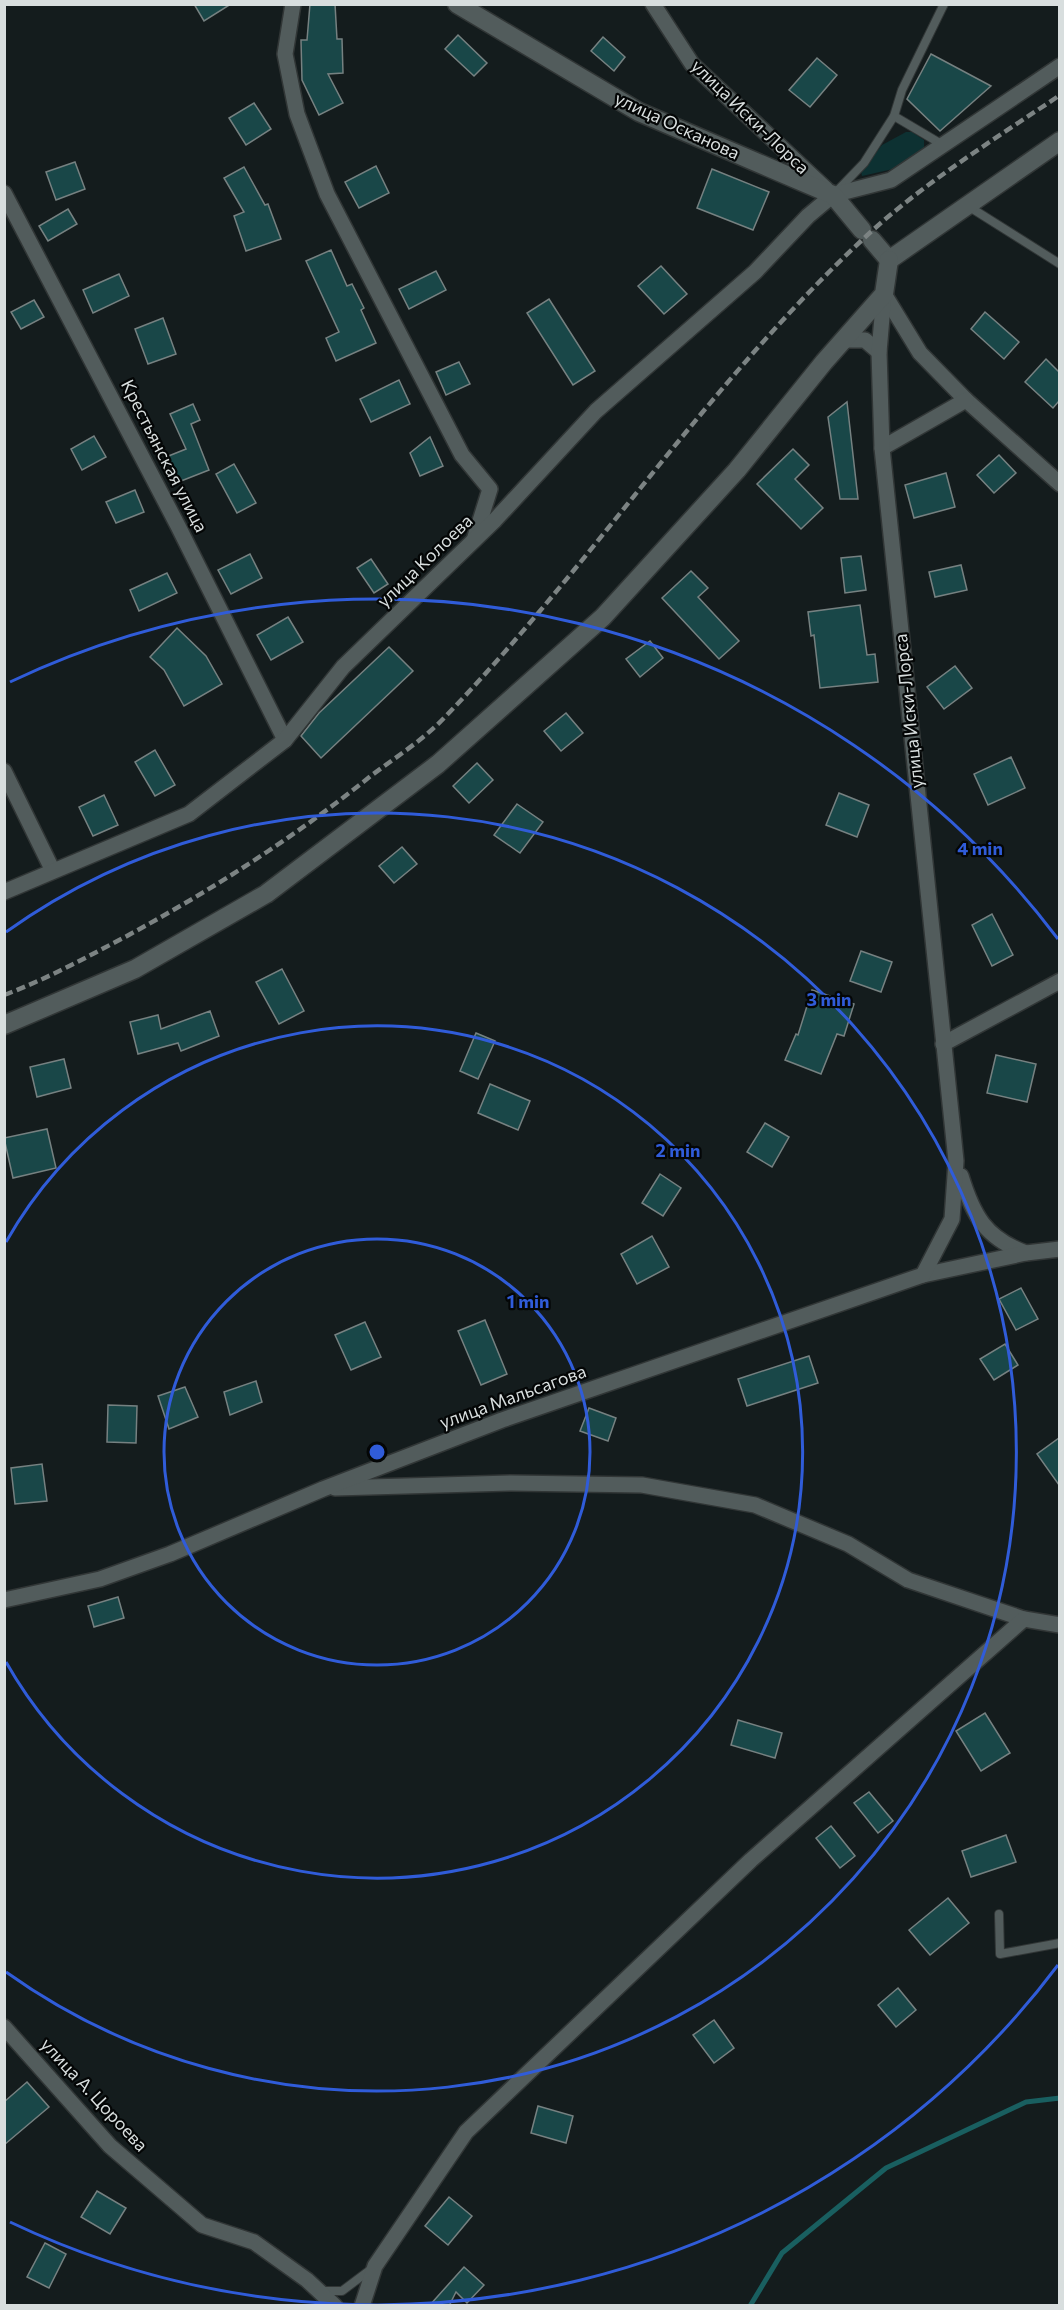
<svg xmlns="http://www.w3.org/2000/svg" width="1064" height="2310" font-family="Commissioner,sans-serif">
  <rect width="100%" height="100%" fill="#141c1d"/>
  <!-- green -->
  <polygon fill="#0d3132" points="906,132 912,132 924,140 924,151 902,167 862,176 861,172 882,145"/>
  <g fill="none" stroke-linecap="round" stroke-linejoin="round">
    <!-- stream -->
    <polyline stroke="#195f60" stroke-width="5" points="750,2306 782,2253 886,2168 1026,2102 1060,2098"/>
  </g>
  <!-- building -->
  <g fill="#194748" stroke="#768181" stroke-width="1.5">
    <polygon points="194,4 231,4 204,21"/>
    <polygon points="310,4 335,4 337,39 342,39 343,73 328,74 343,103 319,115 302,80 301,40 307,40"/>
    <polygon points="458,35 487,63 474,76 445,49"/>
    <polygon points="603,37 625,57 614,71 591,51"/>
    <polygon points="931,54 991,86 940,131 907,99"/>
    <polygon points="817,58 837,75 810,107 789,90"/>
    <polygon points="254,103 271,129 246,145 229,118"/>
    <polygon points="75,162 85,189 56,200 46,172"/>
    <polygon points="376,166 389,193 359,208 345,182"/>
    <polygon points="244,167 265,205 268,204 281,239 246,251 234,216 244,212 224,178"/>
    <polygon points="712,169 769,192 753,230 697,208"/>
    <polygon points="68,209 77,224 48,241 39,226"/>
    <polygon points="331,250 347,286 352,284 364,308 361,310 376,343 336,361 326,338 339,332 306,261"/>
    <polygon points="661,266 687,294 664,314 638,286"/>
    <polygon points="436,271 446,290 409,309 399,289"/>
    <polygon points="119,274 129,296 93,313 83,290"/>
    <polygon points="549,299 595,371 573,385 527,313"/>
    <polygon points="34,300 44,317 21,329 11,312"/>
    <polygon points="985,312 1019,342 1004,359 971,329"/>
    <polygon points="163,318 176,354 148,364 135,329"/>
    <polygon points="1046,359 1059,372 1059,401 1053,408 1025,382"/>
    <polygon points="459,362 470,384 446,395 436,372"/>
    <polygon points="399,380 410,404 371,422 360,399"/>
    <polygon points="847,402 858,499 840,499 828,417"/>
    <polygon points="193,404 200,420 191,424 209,470 176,483 166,457 186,449 170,414"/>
    <polygon points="94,436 106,457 82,470 71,449"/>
    <polygon points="430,437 443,466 420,476 410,453"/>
    <polygon points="793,449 809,465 795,479 823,508 801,529 757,484"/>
    <polygon points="999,455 1016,473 994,493 977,475"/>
    <polygon points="234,464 256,503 237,513 216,474"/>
    <polygon points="946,473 955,507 914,518 905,485"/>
    <polygon points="135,490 144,512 116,523 106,502"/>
    <polygon points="250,554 262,578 231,594 218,570"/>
    <polygon points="861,556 866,590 845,593 841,558"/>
    <polygon points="371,559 388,584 374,593 357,568"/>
    <polygon points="961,565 967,590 935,597 929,572"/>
    <polygon points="691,571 708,588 698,597 739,641 719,659 662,598"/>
    <polygon points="167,573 177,593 139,611 130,590"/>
    <polygon points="860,605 867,655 875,654 878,682 820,688 814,635 811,636 808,612"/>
    <polygon points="288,617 303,642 271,660 257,635"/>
    <polygon points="177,628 206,656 222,684 184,706 164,670 150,657"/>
    <polygon points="650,641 663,658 640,677 626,659"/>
    <polygon points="389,647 413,671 321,758 301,736 319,713"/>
    <polygon points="955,666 972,688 944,709 927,687"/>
    <polygon points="566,713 583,733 561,751 544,731"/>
    <polygon points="155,750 175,785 155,796 135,762"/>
    <polygon points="1011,757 1025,788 988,805 974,774"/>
    <polygon points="477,763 493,780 469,803 453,786"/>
    <polygon points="839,793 869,805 857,837 826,825"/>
    <polygon points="104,795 118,825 93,836 79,807"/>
    <polygon points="517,804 543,822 520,853 494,835"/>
    <polygon points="402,847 417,864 394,883 379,866"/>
    <polygon points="992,914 1013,955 992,966 972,925"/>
    <polygon points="861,951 892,962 881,992 850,981"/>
    <polygon points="282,969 304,1011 279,1024 256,982"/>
    <polygon points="812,990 854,1004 844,1036 837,1034 821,1074 785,1060 796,1034 798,1035"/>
    <polygon points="210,1011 219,1036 181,1051 178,1043 138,1054 130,1022 158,1015 161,1029"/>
    <polygon points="476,1033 495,1041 478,1079 460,1071"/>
    <polygon points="996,1055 1036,1064 1027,1102 987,1093"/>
    <polygon points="64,1059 71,1088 37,1097 30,1067"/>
    <polygon points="490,1084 530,1101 518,1130 478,1113"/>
    <polygon points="765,1123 789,1137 772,1167 747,1152"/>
    <polygon points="47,1129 56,1168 13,1178 4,1138"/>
    <polygon points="660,1174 681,1188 663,1216 642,1203"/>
    <polygon points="652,1236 669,1267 637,1284 621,1254"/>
    <polygon points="1021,1288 1038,1319 1016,1330 999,1299"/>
    <polygon points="485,1320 507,1374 481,1385 458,1331"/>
    <polygon points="365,1322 381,1357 351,1370 335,1335"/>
    <polygon points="1005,1344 1018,1365 994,1380 980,1359"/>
    <polygon points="809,1356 818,1383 747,1406 738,1379"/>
    <polygon points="256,1381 262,1402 230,1415 224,1392"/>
    <polygon points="185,1387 198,1417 169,1429 158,1396"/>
    <polygon points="108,1405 137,1406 136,1443 107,1442"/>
    <polygon points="589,1408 616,1418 608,1441 580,1431"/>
    <polygon points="1059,1438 1059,1485 1037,1454"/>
    <polygon points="42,1464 47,1501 15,1504 11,1468"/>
    <polygon points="118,1597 124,1618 94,1627 88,1606"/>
    <polygon points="985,1713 1010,1753 981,1771 956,1731"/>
    <polygon points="738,1720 782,1733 775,1758 731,1745"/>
    <polygon points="869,1792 893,1821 878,1833 854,1803"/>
    <polygon points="831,1826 855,1856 840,1868 816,1838"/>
    <polygon points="1006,1835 1016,1862 971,1877 962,1851"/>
    <polygon points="948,1898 969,1923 930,1955 909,1930"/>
    <polygon points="898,1988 916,2010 896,2027 878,2005"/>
    <polygon points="714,2020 734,2048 714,2063 693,2035"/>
    <polygon points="27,2082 49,2107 4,2145 4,2102"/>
    <polygon points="538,2106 573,2116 566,2143 531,2133"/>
    <polygon points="97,2191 126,2208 110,2234 81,2217"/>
    <polygon points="449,2197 472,2216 448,2245 425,2226"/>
    <polygon points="45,2243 66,2254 49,2288 27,2277"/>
    <polygon points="464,2267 484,2285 467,2303 456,2292 449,2306 429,2306"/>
  </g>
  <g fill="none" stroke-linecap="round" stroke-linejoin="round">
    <defs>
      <g id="lane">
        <polyline points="894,116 943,145"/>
        <polyline points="838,190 864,163 894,116 902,90 944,4"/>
        <polyline points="968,206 1060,264"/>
        <polyline points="999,1914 1000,1954 1060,1943"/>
        <polyline points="321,2291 342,2291 370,2270"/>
      </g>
      <g id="street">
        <polyline points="293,4 285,54 297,114 327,194 462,455 490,489 475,537"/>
        <polyline points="653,4 692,64 826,189"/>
        <polyline points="4,193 178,526 285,740"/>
        <polyline points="884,294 920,353 966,400 1060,484"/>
        <polyline points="844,340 865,340 879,352"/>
        <polyline points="882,448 966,400"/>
        <polyline points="4,771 53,871"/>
        <polyline points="4,892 189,814 285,740 343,667 495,520 596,411 755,272 808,216 833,195 891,180 1060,66"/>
        <polyline points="943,1044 1060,981"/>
        <path d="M961 1176C973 1215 985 1238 1026 1253"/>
        <polyline points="923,1275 1026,1253 1060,1249"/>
        <polyline points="335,1488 511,1483 642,1485 755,1505 848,1544 908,1580 1024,1619 1060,1625"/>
        <polyline points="4,1600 100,1579 170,1554 323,1489 502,1420 923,1275 952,1219 956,1161 882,448 879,352 884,294"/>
        <polyline points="4,2027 110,2146 202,2225 254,2242 307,2280 335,2306"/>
        <polyline points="362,2306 375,2266 466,2132 751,1860 1024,1619"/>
      </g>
      <g id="secondary">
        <polyline points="457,4 639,112 833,195 862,230"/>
        <polyline points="872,240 889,260"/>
        <polyline points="889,260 1060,141"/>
        <polyline points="4,1025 135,969 266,894 438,764 603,617 737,470 824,362 884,294 889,260"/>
      </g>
    </defs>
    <!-- lane casing -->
    <use href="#lane" stroke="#313636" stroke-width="10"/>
    <!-- street casing -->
    <use href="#street" stroke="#313636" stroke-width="18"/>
    <!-- secondary casing -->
    <use href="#secondary" stroke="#313636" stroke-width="21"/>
    <!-- lane -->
    <use href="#lane" stroke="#525c5c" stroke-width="8"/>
    <!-- street -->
    <use href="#street" stroke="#525c5c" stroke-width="15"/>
    <!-- secondary -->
    <use href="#secondary" stroke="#525c5c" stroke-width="18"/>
    <!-- rail -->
    <path stroke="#7c8383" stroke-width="4.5" stroke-dasharray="9 4.5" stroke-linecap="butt" d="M4 995C47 979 85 958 125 937 212 890 295 837 372 775 396 757 423 740 444 718 591 566 706 386 861 241 920 185 992 141 1060 95"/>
  </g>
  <!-- distance rings -->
  <g fill="none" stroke="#305cd9" stroke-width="3">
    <circle cx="377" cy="1452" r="213"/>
    <path d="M6 1242A426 426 0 1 1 6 1662"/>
    <path d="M6 932A639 639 0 1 1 6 1972"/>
    <path d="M1058 1965A853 853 0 0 1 10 2222M10 682A853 853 0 0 1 1058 939"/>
  </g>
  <g text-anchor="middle" stroke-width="4.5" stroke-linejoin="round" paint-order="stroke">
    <!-- street labels -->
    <g font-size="18" fill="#d8dede" stroke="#040606">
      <text transform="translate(750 117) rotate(44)" y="6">улица Иски-Лорса</text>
      <text transform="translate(677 126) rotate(25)" y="6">улица Осканова</text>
      <text transform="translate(164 456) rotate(63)" y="6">Крестьянская улица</text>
      <text transform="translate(425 561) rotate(-44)" y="6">улица Колоева</text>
      <text transform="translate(909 711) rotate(-96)" y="6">улица Иски-Лорса</text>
      <text transform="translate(513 1397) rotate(-20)" y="6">улица Мальсагова</text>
      <text transform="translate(94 2095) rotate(47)" y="6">улица А. Цороева</text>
    </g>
  </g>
  <circle cx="377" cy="1452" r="9" fill="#305cd9" stroke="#040606" stroke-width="3"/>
  <g font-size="18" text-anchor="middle" font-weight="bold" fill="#305cd9" stroke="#040606" stroke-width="4.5" stroke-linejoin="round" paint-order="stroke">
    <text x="980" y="855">4 min</text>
    <text x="829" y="1006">3 min</text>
    <text x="678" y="1157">2 min</text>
    <text x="528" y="1308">1 min</text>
  </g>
  <!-- border -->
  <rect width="1064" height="2310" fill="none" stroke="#d8dede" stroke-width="12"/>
</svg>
